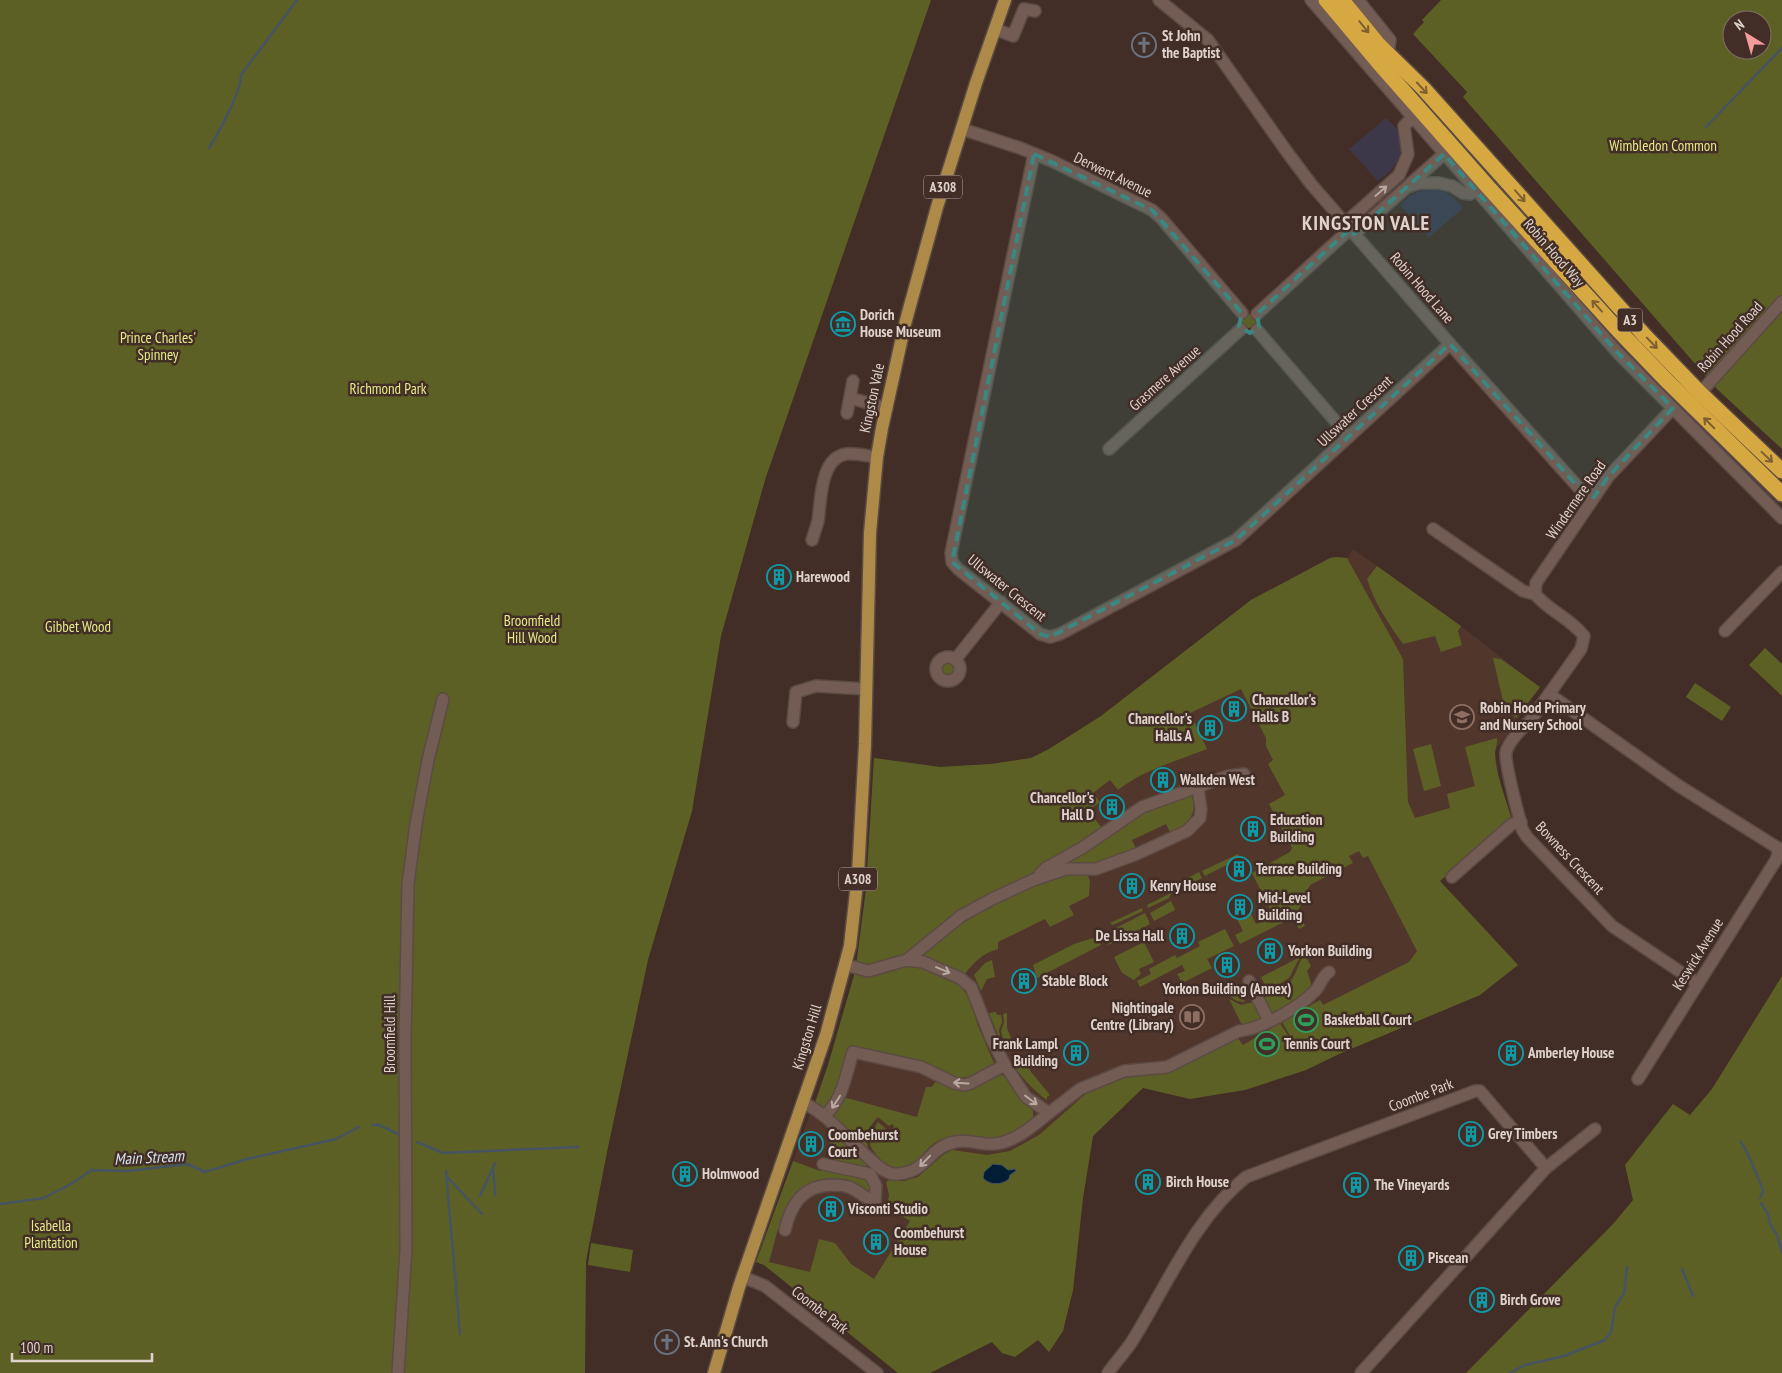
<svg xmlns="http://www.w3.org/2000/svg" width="1782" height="1373" font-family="'PT Sans Narrow',sans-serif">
  <rect width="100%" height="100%" fill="#422e26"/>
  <!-- commercial -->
  <g fill="#3d3849">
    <polygon points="1386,118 1396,128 1400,139 1401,150 1397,161 1391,170 1378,181 1349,149"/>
    <polygon points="1431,190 1441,190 1451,195 1463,208 1429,237 1400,205 1411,195 1421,191"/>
  </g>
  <!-- built -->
  <polygon fill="#51362c" points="1353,549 1461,626 1540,688 1495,751 1499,778 1511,817 1440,881 1518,965 1480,995 1337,1055 1306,1070 1245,1090 1190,1099 1143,1088 1093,1136 1083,1198 1073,1290 1063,1331 1049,1352 1038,1340 1015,1357 1002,1353 992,1342 930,1373 898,1373 764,1265 756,1262 828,1065 855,972 861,933 866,889 874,758 940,767 991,764 1031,758 1049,749 1101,716 1251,600 1330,558 1336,557 1347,558"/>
  <!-- green -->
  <g fill="#5d6024" fill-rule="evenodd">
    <polygon points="0,0 931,0 765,480 721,636 692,811 648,960 607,1152 586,1261 585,1373 0,1373"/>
    <path d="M1441 0H1782V449L1718 390 1703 373 1463 97 1467 92 1413 34 1424 22 1422 20ZM1732 20H1762V50H1732Z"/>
    <circle cx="1249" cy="321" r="7"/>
    <path d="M1336 557 1347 558 1403 659 1408 802 1415 818 1450 808 1447 794 1475 786 1465 747 1497 738C1498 745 1495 748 1495 754 1496 775 1505 796 1511 817L1440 881 1518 965 1480 995 1339 1054 1306 1070 1245 1090 1190 1099 1143 1088 1093 1136 1083 1198 1073 1290 1063 1331 1049 1352 1038 1340 1015 1357 1002 1353 992 1342 930 1373H898L764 1265 756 1262 793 1161 820 1171 823 1170 833 1145 829 1142 836 1133 867 1164 862 1174 868 1180 872 1191 869 1195 819 1183 782 1229H778L769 1262 810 1272 819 1239 835 1243 851 1264 874 1279 910 1221 887 1207 889 1195 886 1182 889 1180 904 1181 918 1177 943 1155 952 1150 987 1155 1010 1151 1039 1135 1090 1090 1131 1076 1170 1072 1237 1037 1243 1045 1280 1023 1292 1042 1293 1041 1282 1022 1320 1000 1323 1005 1409 962 1417 951 1368 856 1363 858 1359 851 1349 856 1353 863 1310 885 1298 911 1305 926 1299 929 1291 914 1288 913 1290 919 1240 944 1235 935 1243 931 1236 917 1249 910 1256 924 1278 913H1272L1252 873 1290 852 1292 848 1269 804 1285 795 1268 764 1273 760 1266 746V738L1241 689 1190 713 1207 749C1177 761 1143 770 1118 790L1110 780 1093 793 1100 802 1088 811 1102 828 1082 845 1044 866 1031 876 907 956 868 968 856 966 866 889 874 758 940 767 991 764 1031 758 1049 749 1101 716 1251 600 1330 558Z"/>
    <path d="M1377 566 1461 626 1458 631 1462 645 1441 652 1435 636 1403 644C1389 624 1374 603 1367 579Z"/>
    <polygon points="1765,648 1782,664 1782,696 1749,665"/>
    <polygon points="1493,658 1501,659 1540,687 1516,718 1511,714 1506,714"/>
    <circle cx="948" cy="668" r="7"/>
    <polygon points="1695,683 1731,707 1722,721 1686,697"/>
    <polygon points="1431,744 1441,786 1424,791 1413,749"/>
    <path d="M1191 794C1200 814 1186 825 1171 834L1166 824 1132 840 1137 851 1097 865 1052 870 1140 812Z"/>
    <polygon points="1238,854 1240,858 1205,876 1202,871"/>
    <polygon points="1199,872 1202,878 1171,894 1169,898 1148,908 1147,905 1169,894 1167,889"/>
    <path d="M1075 874 1088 876 1090 881 1089 896 1069 906 1074 915 1050 927 1045 919 998 942V949C983 953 973 963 964 975L916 957C955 927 995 900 1041 882 1052 878 1064 877 1075 874Z"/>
    <polygon points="1171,901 1175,910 1154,921 1150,913"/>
    <polygon points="1142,908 1143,911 1113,925 1110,923"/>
    <polygon points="1145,913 1150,924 1108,945 1106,934 1110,934 1112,930"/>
    <polygon points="1225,929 1234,946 1207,959 1212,968 1182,983 1177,974 1185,971 1182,965 1140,987 1137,981 1151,974 1149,969 1175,955 1177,958 1200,946 1198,942"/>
    <polygon points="1096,937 1101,945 1037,978 1033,965 1074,944"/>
    <polygon points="1144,942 1154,962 1139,969 1141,974 1134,980 1122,973 1114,957"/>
    <path d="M1305 955 1311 966 1307 971 1311 983 1310 990 1281 1012 1272 1014 1262 999C1271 994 1286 989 1292 979 1297 972 1299 960 1305 955Z"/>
    <polygon points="1298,958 1299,959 1289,978 1268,991 1261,977"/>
    <polygon points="992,960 995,977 987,979 981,991 974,975 985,963"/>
    <polygon points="914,965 925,966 958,981 970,1000 978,1026 994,1063 970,1077 956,1078 853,1048 840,1092 824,1110 815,1103 828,1065 855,972"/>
    <polygon points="1782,976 1782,1373 1466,1373 1614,1223 1633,1200 1625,1165 1673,1104 1690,1115 1712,1089"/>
    <polygon points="1238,988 1245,1002 1237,1001 1226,994"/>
    <polygon points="1229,999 1241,1005 1254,1002 1261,1019 1244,1029"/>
    <polygon points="996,1012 997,1015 1001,1015 1002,1022 999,1030 1002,1045 989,1013"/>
    <polygon points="1007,1013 1007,1028 1013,1043 1005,1046 1001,1031 1004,1022 1003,1014"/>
    <path d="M1024 1058 1031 1072 1050 1095 1047 1097V1100C1033 1090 1021 1077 1012 1063Z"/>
    <path d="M1001 1075 1007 1076 1033 1107V1119C1026 1124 1017 1134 1008 1136 987 1142 964 1133 943 1139 924 1144 920 1168 900 1168 887 1168 875 1156 870 1145L873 1130 878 1122 885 1128 886 1134 889 1135 892 1133 894 1126 892 1124 889 1126 878 1117C867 1128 864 1139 870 1154L828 1116 843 1097 917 1117 926 1087H932L935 1082 951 1087Z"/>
    <polygon points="591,1243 633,1250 630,1272 588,1265"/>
  </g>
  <!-- water -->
  <path fill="#031d35" stroke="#455363" d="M993 1164 1002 1165 1008 1170 1015 1169 1016 1171 1010 1175 1009 1179C1002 1185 990 1186 983 1178L984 1172Z"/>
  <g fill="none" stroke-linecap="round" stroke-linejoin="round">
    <!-- stream -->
    <g stroke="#455363" stroke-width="2.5">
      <polyline points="1706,127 1782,48"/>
      <path d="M209 148C218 134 241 92 241 75L297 0"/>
      <polyline points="372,1125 379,1125 400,1135"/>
      <polyline points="1740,1141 1747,1152 1762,1187 1763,1191 1760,1198"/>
      <polyline points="417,1142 443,1153 578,1147"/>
      <polyline points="493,1169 495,1195"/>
      <polyline points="446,1171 460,1334"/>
      <polyline points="447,1177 482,1214"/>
      <polyline points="480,1196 495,1163"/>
      <polyline points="1761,1203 1768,1214 1770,1224 1777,1235 1782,1252"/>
      <polyline points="0,1204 44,1198 71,1184 92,1170 129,1171 187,1164 205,1172 247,1159 336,1139 359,1127"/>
      <polyline points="1682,1269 1693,1296"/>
      <polyline points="1510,1373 1525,1365 1564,1356 1605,1340 1611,1332 1615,1307 1624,1293 1627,1267"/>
    </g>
    <defs>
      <g id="street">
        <polyline points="1159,0 1208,40 1287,152 1311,184 1450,344 1578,487 1594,497"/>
        <polyline points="1311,0 1617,352 1782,518"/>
        <polyline points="1358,0 1390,40 1388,53"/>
        <polyline points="995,29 1013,36 1024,9 1035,11"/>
        <polyline points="962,129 1020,148 1052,161 1152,210 1161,218 1242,313"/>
        <polyline points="1034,154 951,553 952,562 958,569 1040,634 1050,637 1060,634 1236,540 1450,344"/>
        <polyline points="1410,184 1444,154"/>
        <polyline points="1345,223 1399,175 1408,154 1404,126 1413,117"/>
        <polyline points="1354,234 1407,187 1419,183 1439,183 1452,186 1463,193 1470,194 1476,190"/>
        <polyline points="1257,314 1350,229"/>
        <polyline points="1257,330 1349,437"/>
        <polyline points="1700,393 1782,302"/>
        <polyline points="850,398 887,408"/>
        <path d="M1673 408 1608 477 1536 583 1535 594C1549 611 1570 618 1584 636L1581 649 1530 721C1521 729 1509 741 1506 752 1504 763 1519 816 1522 829L1527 837 1612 926 1697 983"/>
        <polyline points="847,413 853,381"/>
        <polyline points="1109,449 1241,329"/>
        <polyline points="1433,529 1523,591 1535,594"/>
        <path d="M812 540C814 534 816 528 818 521 821 501 820 458 846 454 856 453 867 456 877 457"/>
        <polyline points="1725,631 1782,572"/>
        <circle cx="948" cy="669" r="12"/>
        <polyline points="955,660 1001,602"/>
        <polyline points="1549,694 1679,786 1778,848"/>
        <polyline points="793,722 796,692 816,686 866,689"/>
        <polyline points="1040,874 1046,868 1082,848 1142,807 1228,776 1244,774"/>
        <polyline points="1452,877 1512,824 1521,822"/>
        <polyline points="907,960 961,916 992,899 1033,880 1066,869 1096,869 1137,854 1187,831 1200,818 1201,809 1198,788"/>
        <polyline points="1249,981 1269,1021"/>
        <polyline points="1638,1079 1776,860 1778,854 1778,848"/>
        <path d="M804 1103C826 1114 844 1135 862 1152 871 1159 881 1172 893 1174 896 1174 901 1174 904 1173 926 1170 931 1146 955 1142 967 1139 981 1145 993 1144 1014 1143 1033 1126 1049 1113L1026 1097 1005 1065 991 1038 971 987 960 978 923 962 907 960 868 971 846 965"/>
        <path d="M1049 1113 1080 1089 1124 1071 1167 1067 1239 1031C1261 1029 1300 1007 1315 991 1321 985 1322 976 1329 972"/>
        <path d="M824 1116C843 1100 846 1074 853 1052L921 1067 954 1083 964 1085 971 1083 1005 1065"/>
        <polyline points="1546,1168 1595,1129"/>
        <path d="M785 1230C791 1204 803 1186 831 1185 838 1185 845 1185 851 1188 860 1192 865 1199 875 1201L876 1186 870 1174 823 1164"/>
        <polyline points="743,1277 765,1286 877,1373"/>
        <polyline points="398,1373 406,1249 405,1039 408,884 416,824 428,760 443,699"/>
        <path d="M1108 1373C1115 1363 1124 1353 1131 1343 1167 1286 1193 1220 1246 1177L1475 1091H1480L1546 1168 1361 1373"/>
      </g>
      <polyline id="primary" points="714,1373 739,1287 826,1035 850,946 858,874 865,744 870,533 877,457 882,428 905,324 937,207 976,83 1005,0"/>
      <g id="highway">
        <polyline points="1326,0 1378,62 1489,188 1618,330 1668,382 1782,494"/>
        <polyline points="1342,0 1378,44 1423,88 1645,336 1700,393 1782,471"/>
      </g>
    </defs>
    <!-- street casing -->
    <use href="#street" stroke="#5b4b44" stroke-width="14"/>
    <!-- primary casing -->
    <use href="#primary" stroke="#5b4b44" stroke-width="15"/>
    <!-- highway casing -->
    <use href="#highway" stroke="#5b4b44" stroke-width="18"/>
    <!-- street -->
    <use href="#street" stroke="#735c54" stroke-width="11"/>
    <!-- primary -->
    <use href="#primary" stroke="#ae8a49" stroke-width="12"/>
    <!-- highway -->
    <use href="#highway" stroke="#d6a841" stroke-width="15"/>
  </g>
  <!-- one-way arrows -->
  <defs><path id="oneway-shaft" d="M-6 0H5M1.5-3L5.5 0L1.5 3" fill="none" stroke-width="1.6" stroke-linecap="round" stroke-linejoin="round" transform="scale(1.25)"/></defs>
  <g stroke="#7d5f31">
    <use href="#oneway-shaft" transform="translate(1364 27) rotate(51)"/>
    <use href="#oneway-shaft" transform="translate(1422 88) rotate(47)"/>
    <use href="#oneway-shaft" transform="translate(1520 196) rotate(49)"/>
    <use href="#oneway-shaft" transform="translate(1597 306) rotate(-132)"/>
    <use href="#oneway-shaft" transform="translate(1652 343) rotate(46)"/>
    <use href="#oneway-shaft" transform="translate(1709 423) rotate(-135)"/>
    <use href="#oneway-shaft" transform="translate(1767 457) rotate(43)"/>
  </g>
  <g stroke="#b9a9a3">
    <use href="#oneway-shaft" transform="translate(1381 191) rotate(-41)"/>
    <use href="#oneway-shaft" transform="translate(943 970) rotate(23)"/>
    <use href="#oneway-shaft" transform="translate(961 1083) rotate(-177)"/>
    <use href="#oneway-shaft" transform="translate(1031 1100) rotate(37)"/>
    <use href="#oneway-shaft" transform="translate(836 1102) rotate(123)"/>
    <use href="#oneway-shaft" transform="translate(925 1161) rotate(134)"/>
  </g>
  <!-- marked area -->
  <path fill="#398881" fill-opacity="0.2" stroke="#398881" stroke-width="4" stroke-dasharray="10 6" stroke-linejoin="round" d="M1034 154 1152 210 1242 313 1239 326 1250 333 1259 327 1257 314 1350 229 1354 234 1444 154 1617 352 1673 408 1608 477 1594 497 1578 487 1450 344 1236 540 1050 637 1040 634 952 562Z"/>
  <!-- icons -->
  <defs>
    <symbol id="church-ring" viewBox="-11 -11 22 22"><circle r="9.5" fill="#422e26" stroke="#6b7280" stroke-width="1.5"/><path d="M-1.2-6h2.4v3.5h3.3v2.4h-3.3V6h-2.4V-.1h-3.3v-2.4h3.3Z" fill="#6b7280"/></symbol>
    <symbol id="museum-ring" viewBox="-11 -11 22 22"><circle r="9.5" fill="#422e26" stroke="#0f9aa8" stroke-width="1.5"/><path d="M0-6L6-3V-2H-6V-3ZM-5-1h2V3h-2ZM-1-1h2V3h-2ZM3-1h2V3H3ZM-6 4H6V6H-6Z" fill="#0f9aa8"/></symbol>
    <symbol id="building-ring" viewBox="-11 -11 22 22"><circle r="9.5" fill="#422e26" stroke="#0f9aa8" stroke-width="1.5"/><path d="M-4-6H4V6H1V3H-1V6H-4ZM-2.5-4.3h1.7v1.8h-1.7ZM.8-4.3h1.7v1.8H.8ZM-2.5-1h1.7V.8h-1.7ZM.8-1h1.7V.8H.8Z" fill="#0f9aa8"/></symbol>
    <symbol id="school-ring" viewBox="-11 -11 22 22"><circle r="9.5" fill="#422e26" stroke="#8d6e63" stroke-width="1.5"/><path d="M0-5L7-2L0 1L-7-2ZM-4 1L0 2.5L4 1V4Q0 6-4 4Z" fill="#8d6e63"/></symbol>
    <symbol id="library-ring" viewBox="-11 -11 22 22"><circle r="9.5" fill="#422e26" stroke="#8d6e63" stroke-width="1.5"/><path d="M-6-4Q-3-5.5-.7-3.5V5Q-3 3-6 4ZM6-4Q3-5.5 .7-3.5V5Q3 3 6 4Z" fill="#8d6e63"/></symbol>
    <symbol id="stadium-ring" viewBox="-11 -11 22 22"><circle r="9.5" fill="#422e26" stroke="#2e9e5b" stroke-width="1.5"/><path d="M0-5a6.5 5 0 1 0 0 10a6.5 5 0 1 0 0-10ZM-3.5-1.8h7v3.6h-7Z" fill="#2e9e5b"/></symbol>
  </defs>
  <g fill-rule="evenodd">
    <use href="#church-ring" x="1130" y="31" width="28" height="28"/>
    <use href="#museum-ring" x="829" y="310" width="28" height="28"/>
    <use href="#building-ring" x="765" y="563" width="28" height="28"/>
    <use href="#building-ring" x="1220" y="695" width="28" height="28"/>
    <use href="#school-ring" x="1448" y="703" width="28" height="28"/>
    <use href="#building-ring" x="1196" y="714" width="28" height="28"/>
    <use href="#building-ring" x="1149" y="766" width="28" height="28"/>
    <use href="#building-ring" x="1098" y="793" width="28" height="28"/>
    <use href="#building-ring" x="1239" y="815" width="28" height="28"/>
    <use href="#building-ring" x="1225" y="855" width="28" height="28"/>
    <use href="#building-ring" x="1118" y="872" width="28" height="28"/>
    <use href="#building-ring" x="1226" y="893" width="28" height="28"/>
    <use href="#building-ring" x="1168" y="922" width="28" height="28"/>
    <use href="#building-ring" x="1256" y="937" width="28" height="28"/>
    <use href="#building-ring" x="1213" y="951" width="28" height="28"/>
    <use href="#building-ring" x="1010" y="967" width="28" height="28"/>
    <use href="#library-ring" x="1178" y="1003" width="28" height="28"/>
    <use href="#stadium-ring" x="1292" y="1006" width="28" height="28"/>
    <use href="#stadium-ring" x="1253" y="1030" width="28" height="28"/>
    <use href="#building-ring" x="1062" y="1039" width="28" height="28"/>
    <use href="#building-ring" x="1497" y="1039" width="28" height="28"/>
    <use href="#building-ring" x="1457" y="1120" width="28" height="28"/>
    <use href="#building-ring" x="797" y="1130" width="28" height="28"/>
    <use href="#building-ring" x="671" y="1160" width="28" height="28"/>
    <use href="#building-ring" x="1134" y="1168" width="28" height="28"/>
    <use href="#building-ring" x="1342" y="1171" width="28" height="28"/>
    <use href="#building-ring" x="817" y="1195" width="28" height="28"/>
    <use href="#building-ring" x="862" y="1228" width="28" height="28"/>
    <use href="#building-ring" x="1397" y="1244" width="28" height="28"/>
    <use href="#building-ring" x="1468" y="1286" width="28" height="28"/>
    <use href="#church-ring" x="653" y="1328" width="28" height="28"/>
  </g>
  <g text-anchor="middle" stroke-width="5" stroke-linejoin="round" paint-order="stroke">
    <!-- shield labels -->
    <g fill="#422e26" stroke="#b0a19b" stroke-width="1">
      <rect x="924" y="175.5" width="38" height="23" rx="4"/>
      <rect x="1617.5" y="308.5" width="25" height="23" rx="4"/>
      <rect x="839" y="867.5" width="38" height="23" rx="4"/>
    </g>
    <g font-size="14" font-weight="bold" fill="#dfd2cd">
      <text x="943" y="192">A308</text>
      <text x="1630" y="325">A3</text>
      <text x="858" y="884">A308</text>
    </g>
    <!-- poi labels -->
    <g font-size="15" font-weight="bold" fill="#dfd2cd" stroke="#422e26" text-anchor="start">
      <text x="1162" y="41">St John<tspan x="1162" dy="17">the Baptist</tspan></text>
      <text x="860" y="320">Dorich<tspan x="860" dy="17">House Museum</tspan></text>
      <text x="796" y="582">Harewood</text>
      <text x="1252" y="705">Chancellor's<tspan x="1252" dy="17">Halls B</tspan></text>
      <text x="1480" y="713">Robin Hood Primary<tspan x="1480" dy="17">and Nursery School</tspan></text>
      <text x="1192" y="724" text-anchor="end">Chancellor's<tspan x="1192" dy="17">Halls A</tspan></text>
      <text x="1180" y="785">Walkden West</text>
      <text x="1094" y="803" text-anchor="end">Chancellor's<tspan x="1094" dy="17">Hall D</tspan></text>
      <text x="1270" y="825">Education<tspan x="1270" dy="17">Building</tspan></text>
      <text x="1256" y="874">Terrace Building</text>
      <text x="1150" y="891">Kenry House</text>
      <text x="1258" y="903">Mid-Level<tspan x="1258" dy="17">Building</tspan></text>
      <text x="1164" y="941" text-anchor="end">De Lissa Hall</text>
      <text x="1288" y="956">Yorkon Building</text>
      <text x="1042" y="986">Stable Block</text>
      <text x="1227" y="994" text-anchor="middle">Yorkon Building (Annex)</text>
      <text x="1174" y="1013" text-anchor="end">Nightingale<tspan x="1174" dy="17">Centre (Library)</tspan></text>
      <text x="1324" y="1025">Basketball Court</text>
      <text x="1058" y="1049" text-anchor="end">Frank Lampl<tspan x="1058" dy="17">Building</tspan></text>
      <text x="1284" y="1049">Tennis Court</text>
      <text x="1528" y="1058">Amberley House</text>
      <text x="1488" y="1139">Grey Timbers</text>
      <text x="828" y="1140">Coombehurst<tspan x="828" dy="17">Court</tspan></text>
      <text x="702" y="1179">Holmwood</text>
      <text x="1166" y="1187">Birch House</text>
      <text x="1374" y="1190">The Vineyards</text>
      <text x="848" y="1214">Visconti Studio</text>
      <text x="894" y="1238">Coombehurst<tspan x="894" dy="17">House</tspan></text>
      <text x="1428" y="1263">Piscean</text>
      <text x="1500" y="1305">Birch Grove</text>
      <text x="684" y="1347">St. Ann's Church</text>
    </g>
    <!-- park labels -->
    <g font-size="15" fill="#e4eb87" stroke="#422e26">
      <text x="1663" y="151">Wimbledon Common</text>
      <text x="158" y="343">Prince Charles'<tspan x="158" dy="17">Spinney</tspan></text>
      <text x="388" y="394">Richmond Park</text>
      <text x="532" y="626">Broomfield<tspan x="532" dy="17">Hill Wood</tspan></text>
      <text x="78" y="632">Gibbet Wood</text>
      <text x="51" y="1231">Isabella<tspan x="51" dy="17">Plantation</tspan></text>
    </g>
    <!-- street labels -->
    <g font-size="15" fill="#dfd2cd" stroke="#422e26">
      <text transform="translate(1113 175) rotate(26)" y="5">Derwent Avenue</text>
      <text transform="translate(1554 253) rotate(49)" y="5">Robin Hood Way</text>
      <text transform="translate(1422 288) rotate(49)" y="5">Robin Hood Lane</text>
      <text transform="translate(1730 337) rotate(-48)" y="5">Robin Hood Road</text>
      <text transform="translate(1165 378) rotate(-42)" y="5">Grasmere Avenue</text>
      <text transform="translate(872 398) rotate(-78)" y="5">Kingston Vale</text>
      <text transform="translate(1355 411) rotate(-43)" y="5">Ullswater Crescent</text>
      <text transform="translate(1576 500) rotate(-55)" y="5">Windermere Road</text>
      <text transform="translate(1007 588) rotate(39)" y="5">Ullswater Crescent</text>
      <text transform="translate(1570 858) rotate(47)" y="5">Bowness Crescent</text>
      <text transform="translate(1698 954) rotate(-58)" y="5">Keswick Avenue</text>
      <text transform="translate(390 1034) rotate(-90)" y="5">Broomfield Hill</text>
      <text transform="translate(807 1037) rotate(-73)" y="5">Kingston Hill</text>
      <text transform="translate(1421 1095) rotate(-21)" y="5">Coombe Park</text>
      <text transform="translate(820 1310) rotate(38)" y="5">Coombe Park</text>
    </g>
    <!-- water labels -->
    <g font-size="16" font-style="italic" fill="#d6e4f2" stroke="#422e26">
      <text transform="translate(149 1157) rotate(-3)" y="6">Main Stream</text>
    </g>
    <!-- district labels -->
    <g font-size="20" font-weight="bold" letter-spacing="1" fill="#dfd2cd" stroke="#422e26">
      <text x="1366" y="230">KINGSTON VALE</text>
    </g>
  </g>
  <!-- north arrow -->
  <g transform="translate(1747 35) rotate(323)"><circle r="24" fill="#422e26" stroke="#817069"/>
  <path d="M0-4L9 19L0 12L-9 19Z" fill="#f59b9c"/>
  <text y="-8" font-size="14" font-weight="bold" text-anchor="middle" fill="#dfd2cd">N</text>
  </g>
  <!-- scale -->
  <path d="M12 1353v8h140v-8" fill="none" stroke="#dfd2cd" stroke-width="2.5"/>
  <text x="20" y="1353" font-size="15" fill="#dfd2cd" stroke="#422e26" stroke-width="4" paint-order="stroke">100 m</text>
</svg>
